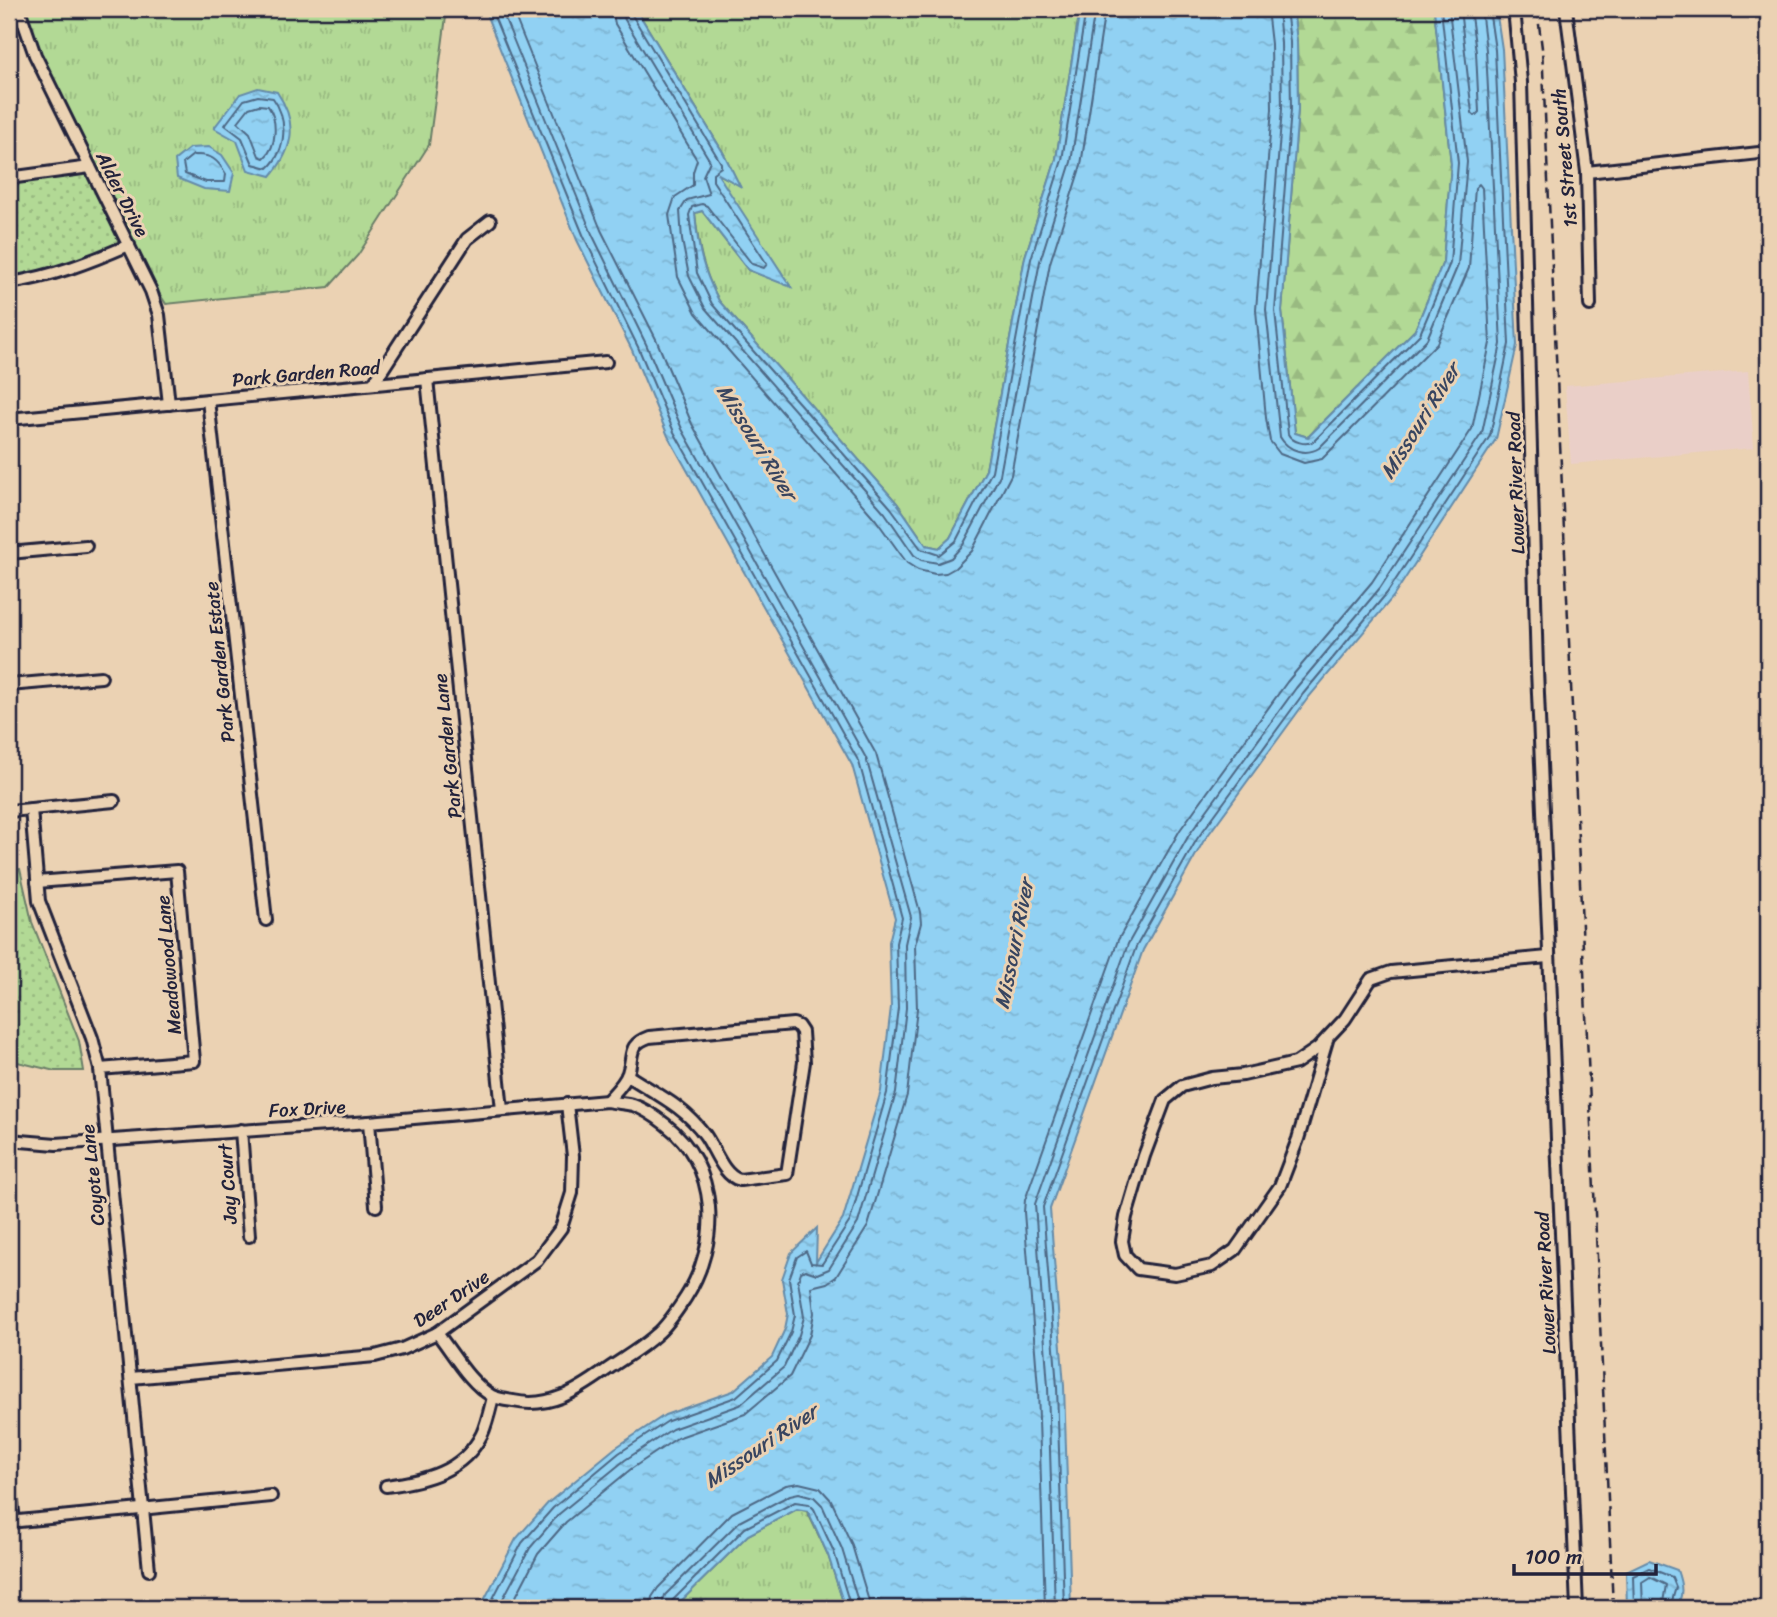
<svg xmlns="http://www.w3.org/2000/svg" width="1777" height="1617" font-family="Sriracha,sans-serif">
  <defs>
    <pattern id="grass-tufts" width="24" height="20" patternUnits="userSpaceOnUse" patternTransform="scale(1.75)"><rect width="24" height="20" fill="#b2d995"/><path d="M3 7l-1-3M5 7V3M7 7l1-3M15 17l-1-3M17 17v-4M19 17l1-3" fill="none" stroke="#99ba81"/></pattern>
    <pattern id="forest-firs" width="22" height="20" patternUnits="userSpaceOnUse" patternTransform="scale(1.75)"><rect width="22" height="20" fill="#b2d995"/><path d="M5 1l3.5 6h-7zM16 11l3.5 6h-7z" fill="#99ba81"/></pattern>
    <pattern id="park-dots" width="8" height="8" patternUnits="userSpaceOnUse" patternTransform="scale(1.75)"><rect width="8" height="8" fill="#b2d995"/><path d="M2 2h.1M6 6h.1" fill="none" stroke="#99ba81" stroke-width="1.8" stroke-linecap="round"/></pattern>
    <pattern id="water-ripples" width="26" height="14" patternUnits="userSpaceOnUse" patternTransform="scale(1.75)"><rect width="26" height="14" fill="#91d1f3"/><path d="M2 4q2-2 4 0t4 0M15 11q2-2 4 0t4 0" fill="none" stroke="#7db3d1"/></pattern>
  </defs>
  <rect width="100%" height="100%" fill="#ebd2b3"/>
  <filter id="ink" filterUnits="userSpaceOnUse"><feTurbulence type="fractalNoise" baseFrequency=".0143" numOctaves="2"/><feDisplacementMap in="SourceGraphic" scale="14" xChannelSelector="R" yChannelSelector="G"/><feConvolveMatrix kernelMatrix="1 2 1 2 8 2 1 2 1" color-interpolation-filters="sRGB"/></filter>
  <g filter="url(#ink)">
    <!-- built -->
    <polygon fill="#eacfc8" points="1748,371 1754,448 1571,464 1565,386"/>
    <!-- grass -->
    <g fill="url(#grass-tufts)" stroke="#6a7e68" stroke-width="2">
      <polygon points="19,9 447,9 429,145 358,255 329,287 166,304 129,245"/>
      <path d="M636 9H1080L1056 159 1025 257 986 470 950 538 939 548 926 545 897 503 719 301C702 268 699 250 695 213L702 211 748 270 790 286 715 172 739 185 724 154Z"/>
      <polygon points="797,1509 807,1511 828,1555 845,1608 674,1608 748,1535"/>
    </g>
    <!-- forest -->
    <polygon fill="url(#forest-firs)" stroke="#6a7e68" stroke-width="2" points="1293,9 1434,9 1451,164 1443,262 1415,330 1308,437 1295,433 1282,311 1298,109 1297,42"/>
    <!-- park -->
    <g fill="url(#park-dots)" stroke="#6a7e68" stroke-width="2">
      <polygon points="90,167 129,245 9,283 9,178"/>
      <polygon points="20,869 32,922 79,1041 84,1071 55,1071 9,1060 9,870"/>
    </g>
    <!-- water -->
    <g fill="url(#water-ripples)" stroke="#658ba9" stroke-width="2">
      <path d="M484 9H636L724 154 740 186 717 173 791 287 748 270 702 211 695 213C698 250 702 268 719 301L897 503 926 545 939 548 950 538 986 470 1025 257 1056 159 1080 9H1293L1297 42 1298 109 1282 311 1295 433 1308 437 1415 330 1443 262 1451 164 1434 9H1496L1502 49 1517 345 1496 439 1393 597 1308 698 1203 842 1143 950 1050 1209 1064 1386 1071 1608H845L828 1555 808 1511 797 1509 748 1535 674 1608H480L516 1539 548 1503 615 1448 665 1415 733 1391 772 1357 785 1329 788 1314 782 1279 791 1253 817 1228 816 1262 843 1219 881 1091 891 1007 889 942 895 918 852 765 668 436 632 350 577 240Z"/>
      <path d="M258 88 277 92C298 123 294 148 271 176L248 170 237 141 214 128 240 94Z"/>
      <polygon points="209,147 222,155 234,173 230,191 204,189 177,178 175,160 190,148"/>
      <path d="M1649 1560 1677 1570C1682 1584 1685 1598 1674 1608H1627L1626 1571Z"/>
    </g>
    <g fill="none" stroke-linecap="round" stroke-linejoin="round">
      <!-- shore -->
      <g stroke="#4e6885" stroke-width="2">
        <polyline points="612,9 615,24 697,160 693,172 693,185 675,197 669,215 678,277 696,313 876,520 907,563 918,570 935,574 946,573 955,568 972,551 1011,475 1050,263 1081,165 1105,9"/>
        <polyline points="622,9 625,20 710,161 703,176 709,194 687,200 680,211 682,240 689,276 705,308 885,513 914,555 921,560 938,563 951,558 963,545 1000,475 1040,261 1071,162 1095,9"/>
        <polyline points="631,9 632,15 721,163 721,167 713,173 713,181 767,264 764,268 752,264 707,206 702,204 692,207 689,215 697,273 712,304 891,508 921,549 939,555 956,541 992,471 1031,259 1062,160 1086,9"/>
        <path d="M1278 9 1281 43 1282 109 1266 310 1280 437C1288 451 1306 456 1319 448L1427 339 1458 265 1467 162 1449 9"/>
        <path d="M1286 9 1290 42 1291 109 1275 311 1288 434C1292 442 1306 446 1314 441L1420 334 1450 263 1458 163 1441 9"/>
        <polyline points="1460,9 1472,113 1475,116 1479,112 1476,52 1470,9"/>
        <path d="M258 96 273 98C288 119 287 150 268 168L253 164 242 138 225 125 244 100Z"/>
        <path d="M259 105 268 106C278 120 277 147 264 158L259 156 250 133 238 122 249 108Z"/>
        <path d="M193 155C211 154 217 159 226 174L225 182H206L185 174 183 163Z"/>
        <polyline points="488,1608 522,1543 553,1508 619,1453 668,1421 736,1397 777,1361 791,1332 795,1315 789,1279 797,1257 806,1251 811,1263 822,1264 850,1221 887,1093 898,1008 896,943 902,918 859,762 674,432 638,347 584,237 491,9"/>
        <polyline points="498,1608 530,1548 559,1514 625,1460 672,1429 740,1405 784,1367 799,1335 804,1317 798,1281 801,1272 805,1270 817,1274 829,1269 858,1223 896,1093 906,1008 905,944 911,917 866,758 682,429 646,344 592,234 501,9"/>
        <polyline points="510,1608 538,1554 566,1522 631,1469 677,1438 745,1414 790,1376 810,1335 814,1313 811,1287 827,1283 836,1277 868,1226 907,1095 917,1009 915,945 921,923 920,912 876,754 692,424 656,339 601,230 512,9"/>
        <polyline points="650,1608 652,1597 658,1588 732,1513 786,1485 799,1483 820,1488 831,1500 852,1545 871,1608"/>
        <polyline points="661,1608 665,1595 739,1522 790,1495 799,1493 814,1497 822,1505 842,1549 860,1608"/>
        <polyline points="670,1608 672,1601 745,1528 795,1502 809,1504 814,1509 834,1552 851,1608"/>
        <polyline points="1045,1608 1038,1388 1024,1212 1025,1200 1118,940 1180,830 1287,682 1372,582 1472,429 1490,343 1482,188 1479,184 1475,188 1469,268 1437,343 1322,459 1304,463 1280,454 1270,441 1266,418 1256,310 1272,109 1271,44 1267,9"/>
        <polyline points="1055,1608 1048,1387 1035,1204 1128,944 1189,835 1296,688 1380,588 1482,433 1501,344 1486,50 1481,9"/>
        <polyline points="1064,1608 1057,1387 1043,1207 1136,947 1197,839 1303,694 1387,593 1490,436 1509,344 1495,50 1489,9"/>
        <polyline points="1634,1608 1633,1576 1649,1568 1672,1577 1676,1587 1670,1608"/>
        <polyline points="1643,1608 1642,1582 1650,1577 1666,1585 1662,1608"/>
      </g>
      <defs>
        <g id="minor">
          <polyline points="19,9 35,55 151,291 159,315 169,404"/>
          <polyline points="1514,9 1521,82 1537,670 1577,1608"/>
          <polyline points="1566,9 1587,172 1590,305"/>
          <polyline points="1587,172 1768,152"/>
          <polyline points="9,178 90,167"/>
          <path d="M9 283C51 277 90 262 129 245"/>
          <polyline points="427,379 502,1110"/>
          <polyline points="373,384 467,239 490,221"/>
          <polyline points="208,400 266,920"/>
          <polyline points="9,419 606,362"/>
          <polyline points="9,553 86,546"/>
          <polyline points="9,685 101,677"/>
          <polyline points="31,809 114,801"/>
          <polyline points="9,811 31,809 39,901 92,1038 100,1069 149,1570"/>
          <polyline points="37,882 177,871 194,1061 100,1069"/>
          <polyline points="1328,1037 1298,1139 1280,1186 1235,1250 1212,1266 1175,1274 1138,1269 1125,1255 1122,1241 1126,1217 1144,1156 1165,1100 1182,1086 1212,1078 1243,1075 1296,1063 1318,1048 1328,1037 1345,1019 1371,979 1391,972 1548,957"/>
          <path d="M607 1101C614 1093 625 1083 628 1073 634 1055 627 1045 649 1037L793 1024 798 1026 802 1032 804 1062 787 1174 740 1180C723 1176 715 1149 705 1135 684 1106 656 1094 627 1075"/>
          <polyline points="369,1122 376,1206"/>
          <polyline points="241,1130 249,1236"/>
          <path d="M9 1140 56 1144 369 1122 607 1101C616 1103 625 1103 633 1105 645 1109 656 1117 665 1124 719 1166 721 1242 686 1297 678 1309 668 1325 657 1334 642 1348 622 1359 605 1371 577 1391 549 1409 513 1401 506 1400 498 1399 492 1396 469 1383 453 1353 437 1333"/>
          <polyline points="131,1378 375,1356 402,1349 437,1333 537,1260 561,1228 572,1193 573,1156 567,1104"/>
          <polyline points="9,1473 14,1522"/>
          <path d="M386 1486C424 1481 463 1472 482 1434 487 1423 490 1409 493 1397"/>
          <polyline points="9,1522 271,1496"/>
        </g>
      </defs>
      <!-- minor casing -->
      <use href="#minor" stroke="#22223b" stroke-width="16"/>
      <!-- minor -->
      <use href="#minor" stroke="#ebd2b3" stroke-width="10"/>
      <!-- rail -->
      <polyline stroke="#22223b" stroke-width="2.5" stroke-dasharray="10 5" stroke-linecap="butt" points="1537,9 1542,48 1613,1608"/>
    </g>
  </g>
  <g text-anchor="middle" stroke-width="6" stroke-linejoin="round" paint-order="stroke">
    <!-- street labels -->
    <g font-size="19" fill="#22223b" stroke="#ebd2b3">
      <text transform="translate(1564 158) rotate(-95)" y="7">1st Street South</text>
      <text transform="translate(123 194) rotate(63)" y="7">Alder Drive</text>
      <text transform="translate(306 373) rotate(-5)" y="7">Park Garden Road</text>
      <text transform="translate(1515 483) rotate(-92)" y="7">Lower River Road</text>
      <text transform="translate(219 662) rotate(-96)" y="7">Park Garden Estate</text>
      <text transform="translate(447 746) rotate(-96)" y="7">Park Garden Lane</text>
      <text transform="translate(168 965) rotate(-95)" y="7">Meadowood Lane</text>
      <text transform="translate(307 1108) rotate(-3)" y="7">Fox Drive</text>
      <text transform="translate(92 1175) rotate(-96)" y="7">Coyote Lane</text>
      <text transform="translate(227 1184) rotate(-94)" y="7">Jay Court</text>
      <text transform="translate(1545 1283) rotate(-93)" y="7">Lower River Road</text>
      <text transform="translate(451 1298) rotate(-34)" y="7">Deer Drive</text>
    </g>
    <!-- water labels -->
    <g font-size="21" font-style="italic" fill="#384560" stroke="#ebd2b3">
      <text transform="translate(1420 421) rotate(-58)" y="7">Missouri River</text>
      <text transform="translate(757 442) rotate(58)" y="7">Missouri River</text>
      <text transform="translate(1014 944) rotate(-79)" y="7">Missouri River</text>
      <text transform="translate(761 1446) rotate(-34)" y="7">Missouri River</text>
    </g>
  </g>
  <!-- margin -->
  <rect width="1777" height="1617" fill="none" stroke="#ebd2b3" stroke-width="35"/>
  <rect x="18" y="18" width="1742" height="1582" fill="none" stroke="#22223b" stroke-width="2.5" filter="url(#ink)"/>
  <!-- scale -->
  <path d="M1514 1564v10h142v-10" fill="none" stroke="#22223b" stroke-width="3.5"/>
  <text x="1525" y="1564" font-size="21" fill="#22223b" stroke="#ebd2b3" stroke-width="5" paint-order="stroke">100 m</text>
</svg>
